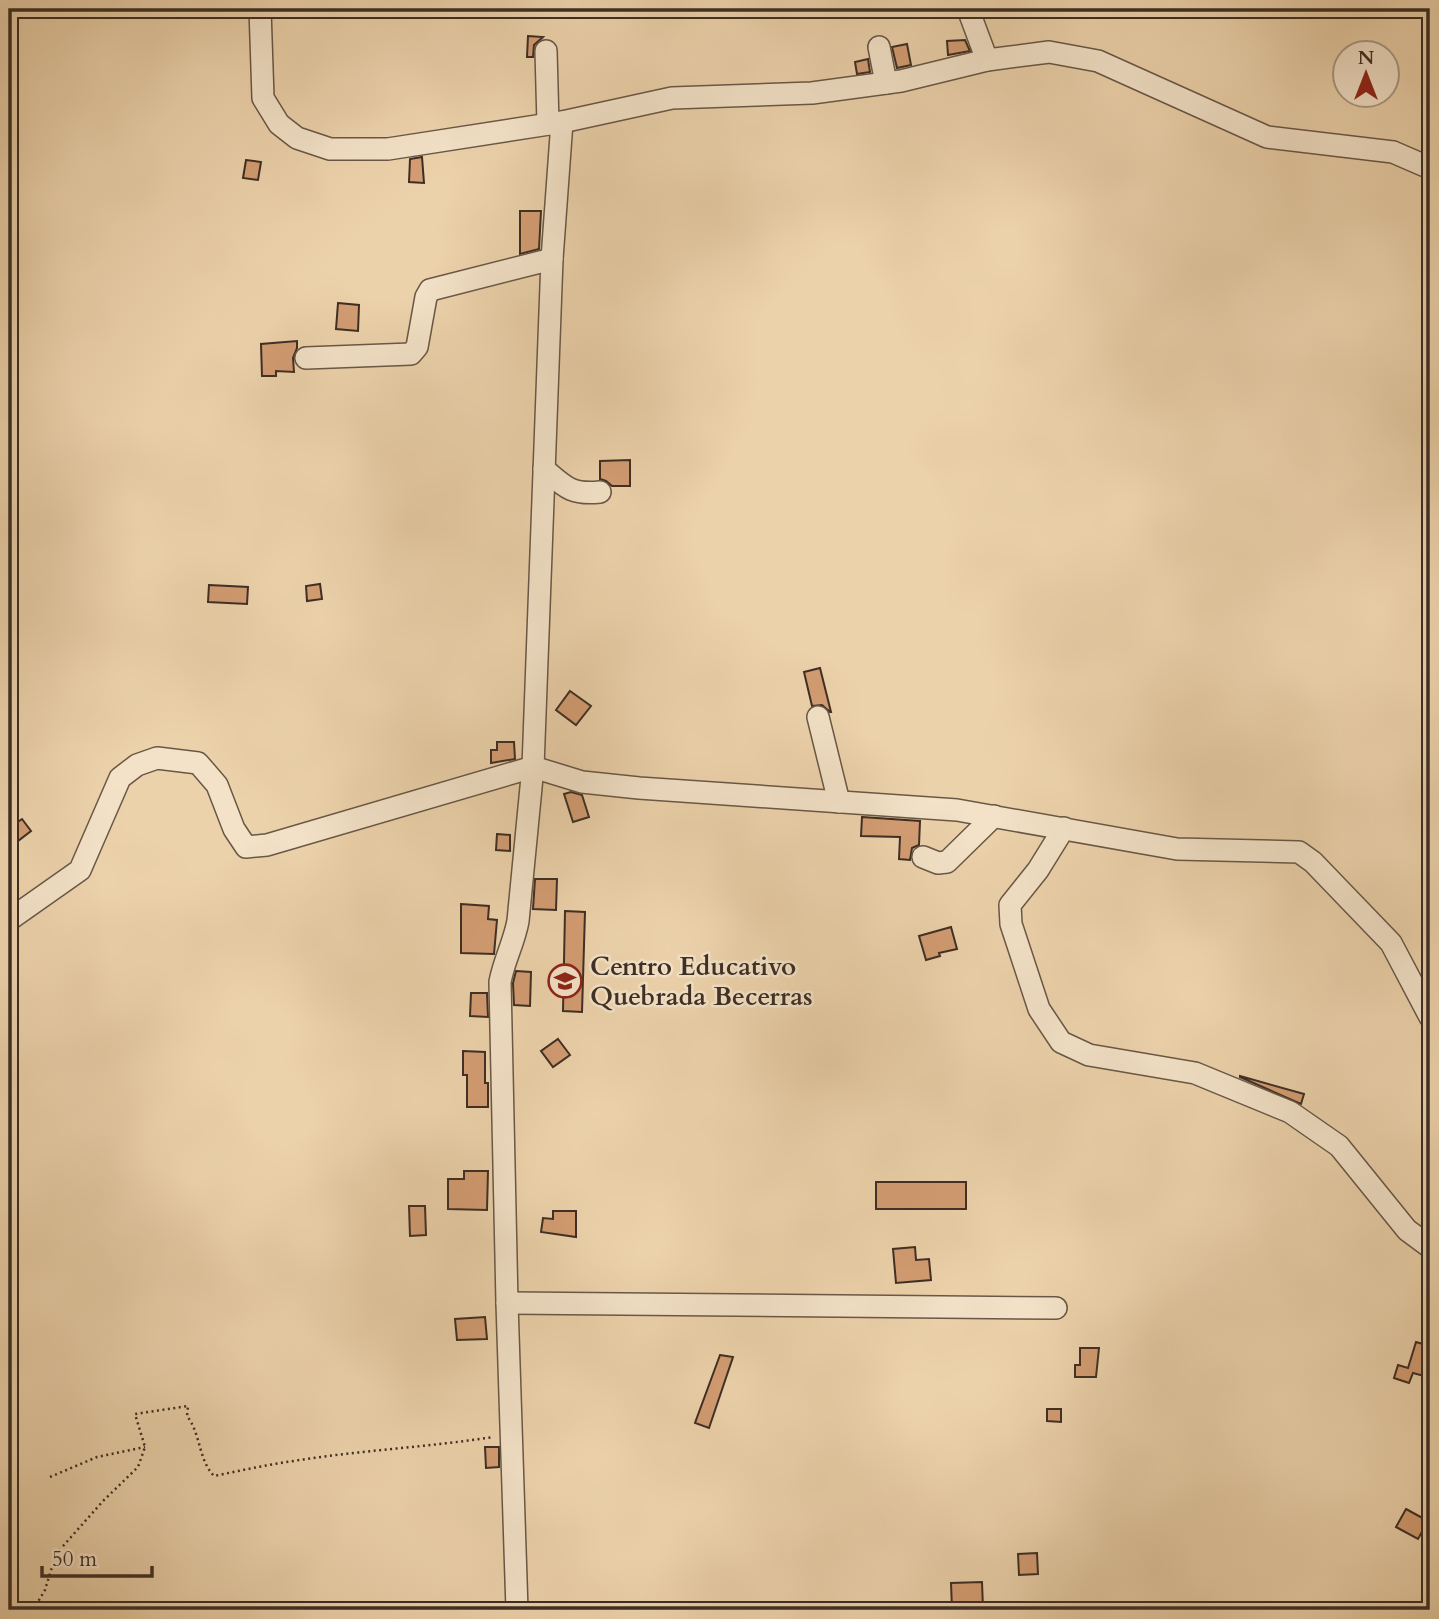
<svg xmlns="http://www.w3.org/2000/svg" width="1439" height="1619" font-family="Cardo,serif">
  <rect width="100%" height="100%" fill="#ecd2ab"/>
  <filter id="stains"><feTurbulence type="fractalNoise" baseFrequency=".00286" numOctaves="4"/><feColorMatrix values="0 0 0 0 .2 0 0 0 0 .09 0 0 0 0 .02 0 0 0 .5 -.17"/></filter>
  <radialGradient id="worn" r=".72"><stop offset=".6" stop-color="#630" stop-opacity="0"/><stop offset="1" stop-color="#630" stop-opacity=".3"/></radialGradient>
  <!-- building -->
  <g fill="#d49d73" stroke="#3d2e24" stroke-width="2">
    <polygon points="528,36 543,37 534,45 533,57 527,57"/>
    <polygon points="965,40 970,51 948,55 947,41"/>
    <polygon points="907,44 911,65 897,68 892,47"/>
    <polygon points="868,59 870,72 857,74 855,62"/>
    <polygon points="422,157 424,183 409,182 410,159"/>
    <polygon points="246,160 261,162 258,180 243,178"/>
    <polygon points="520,211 541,211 539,249 520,254"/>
    <polygon points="338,303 359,305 358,331 336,329"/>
    <polygon points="297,341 297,348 293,358 294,372 276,371 276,376 262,376 261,344"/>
    <polygon points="630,460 630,486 612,486 606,481 600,479 600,461"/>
    <polygon points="320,584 322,599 307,601 306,586"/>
    <polygon points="209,585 248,587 247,604 208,602"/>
    <polygon points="820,668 831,712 830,712 822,705 812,706 804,672"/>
    <polygon points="570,691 591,706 576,725 556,710"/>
    <polygon points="497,742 514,742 515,759 491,763 491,750 497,750"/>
    <polygon points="571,792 582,795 589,817 573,822 564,794"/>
    <polygon points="862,817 920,821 919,845 912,848 910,860 899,859 900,837 861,836"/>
    <polygon points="22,819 31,831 9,848 9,828"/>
    <polygon points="497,834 510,835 510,851 496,850"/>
    <polygon points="535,879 557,879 556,910 533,909"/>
    <polygon points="461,904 489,906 488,919 497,920 494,954 461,953"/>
    <polygon points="565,911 585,912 582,1012 563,1011"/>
    <polygon points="951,927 957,949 939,953 940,956 926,960 919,936"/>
    <polygon points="516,971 531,972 530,1006 514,1005 513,983"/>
    <polygon points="471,993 487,993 488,1017 470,1016"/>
    <polygon points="558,1039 570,1055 553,1067 541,1051"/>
    <polygon points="463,1051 485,1052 485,1083 488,1083 488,1107 467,1107 467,1075 463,1075"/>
    <polygon points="1240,1076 1304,1094 1301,1104 1240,1077"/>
    <polygon points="464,1171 488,1171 487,1210 448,1209 448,1179 464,1179"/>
    <rect x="876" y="1182" width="90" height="27"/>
    <polygon points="409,1206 425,1206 426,1235 410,1236"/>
    <polygon points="553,1211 576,1211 576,1237 541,1232 543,1218 553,1219"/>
    <polygon points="915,1247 916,1260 929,1259 931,1280 896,1283 893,1249"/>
    <polygon points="485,1317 487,1339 457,1340 455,1319"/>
    <polygon points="1416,1342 1430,1346 1424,1376 1413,1373 1409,1383 1394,1378 1398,1365 1408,1368"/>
    <polygon points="1080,1348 1099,1348 1096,1377 1075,1377 1075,1365 1080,1365"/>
    <polygon points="720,1355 733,1357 709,1428 695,1423"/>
    <polygon points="1047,1409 1061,1409 1061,1422 1047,1421"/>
    <polygon points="485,1447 499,1447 499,1467 486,1468"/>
    <polygon points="1406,1509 1428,1521 1418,1539 1396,1527"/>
    <polygon points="1037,1553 1038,1574 1019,1575 1018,1554"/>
    <polygon points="982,1582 983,1608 952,1609 951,1583"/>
  </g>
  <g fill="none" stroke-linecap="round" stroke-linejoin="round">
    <defs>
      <g id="minor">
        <polyline points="260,9 263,98 279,124 297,138 330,149 388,149 562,122 672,98 812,93 901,81 987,60 1049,52 1098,61 1267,137 1393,152 1430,168"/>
        <polyline points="968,9 987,60"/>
        <polyline points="879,47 886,83"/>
        <polyline points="546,51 548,124"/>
        <polyline points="306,358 411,354 417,347 426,297 430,290 552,259"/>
        <path d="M544 469C565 487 571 495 600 492"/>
        <polyline points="818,717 839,802"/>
        <polyline points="1064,828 1038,870 1010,905 1011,924 1039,1009 1061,1042 1089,1055 1195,1073 1290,1112 1339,1146 1407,1230 1430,1247"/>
        <polyline points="923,857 938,863 947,862 994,816"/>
        <polyline points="9,920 80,870 120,778 137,765 157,758 198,763 217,785 234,829 246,847 267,845 533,767 582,782 639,788 957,810 1177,849 1299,852 1313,862 1391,943 1430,1017"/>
        <polyline points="507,1303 1056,1308"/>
        <path d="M517 1610 507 1303 500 982C504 960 514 943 518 921L533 767 552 259 562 122"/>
      </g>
    </defs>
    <!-- minor casing -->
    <use href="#minor" stroke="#695746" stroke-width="24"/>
    <!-- path -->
    <g stroke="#3d2e24" stroke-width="2.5" stroke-dasharray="2 3.5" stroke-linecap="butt">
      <polyline points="50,1477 97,1457 145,1447"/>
      <path d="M33 1610 45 1590 56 1554 103 1501 138 1467 145 1447 135 1414 188 1406 187 1416C201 1434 198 1459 214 1476 243 1470 271 1464 300 1460 364 1450 429 1447 493 1437"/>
    </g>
    <!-- minor -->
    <use href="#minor" stroke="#f3e2c8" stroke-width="21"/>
  </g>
  <!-- icons -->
  <defs>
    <symbol id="school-ring" viewBox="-11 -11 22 22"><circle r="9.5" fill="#f3e2c8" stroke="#8f2418" stroke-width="1.5"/><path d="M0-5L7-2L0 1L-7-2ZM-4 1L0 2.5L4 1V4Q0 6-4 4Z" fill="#8f2418"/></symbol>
  </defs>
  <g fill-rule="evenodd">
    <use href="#school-ring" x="546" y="962" width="38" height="38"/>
  </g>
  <g text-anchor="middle" stroke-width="5" stroke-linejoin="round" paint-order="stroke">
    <!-- poi labels -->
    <g font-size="26" font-weight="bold" fill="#3d2e24" stroke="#f3e2c8" text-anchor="start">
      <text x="590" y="975">Centro Educativo<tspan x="590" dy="30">Quebrada Becerras</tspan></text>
    </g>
  </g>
  <!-- margin -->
  <rect width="1439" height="1619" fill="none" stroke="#ecd2ab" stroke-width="35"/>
  <rect x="10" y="10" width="1418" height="1598" fill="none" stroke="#3d2e24" stroke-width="3.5"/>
  <rect x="18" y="18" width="1404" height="1584" fill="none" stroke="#3d2e24" stroke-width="2"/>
  <!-- north arrow -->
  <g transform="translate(1366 74)"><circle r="33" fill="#f3e2c8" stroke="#aa9a86" stroke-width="2"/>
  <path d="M0-5L12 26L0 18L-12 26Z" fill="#8f2418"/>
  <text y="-10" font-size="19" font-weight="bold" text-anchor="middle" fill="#3d2e24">N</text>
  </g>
  <!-- scale -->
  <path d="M42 1566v10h110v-10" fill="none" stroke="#3d2e24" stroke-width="3.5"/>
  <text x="52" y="1566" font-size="21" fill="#3d2e24" stroke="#f3e2c8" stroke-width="5" paint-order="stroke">50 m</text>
  <rect width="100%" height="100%" filter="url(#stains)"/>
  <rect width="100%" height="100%" fill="url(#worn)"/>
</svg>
